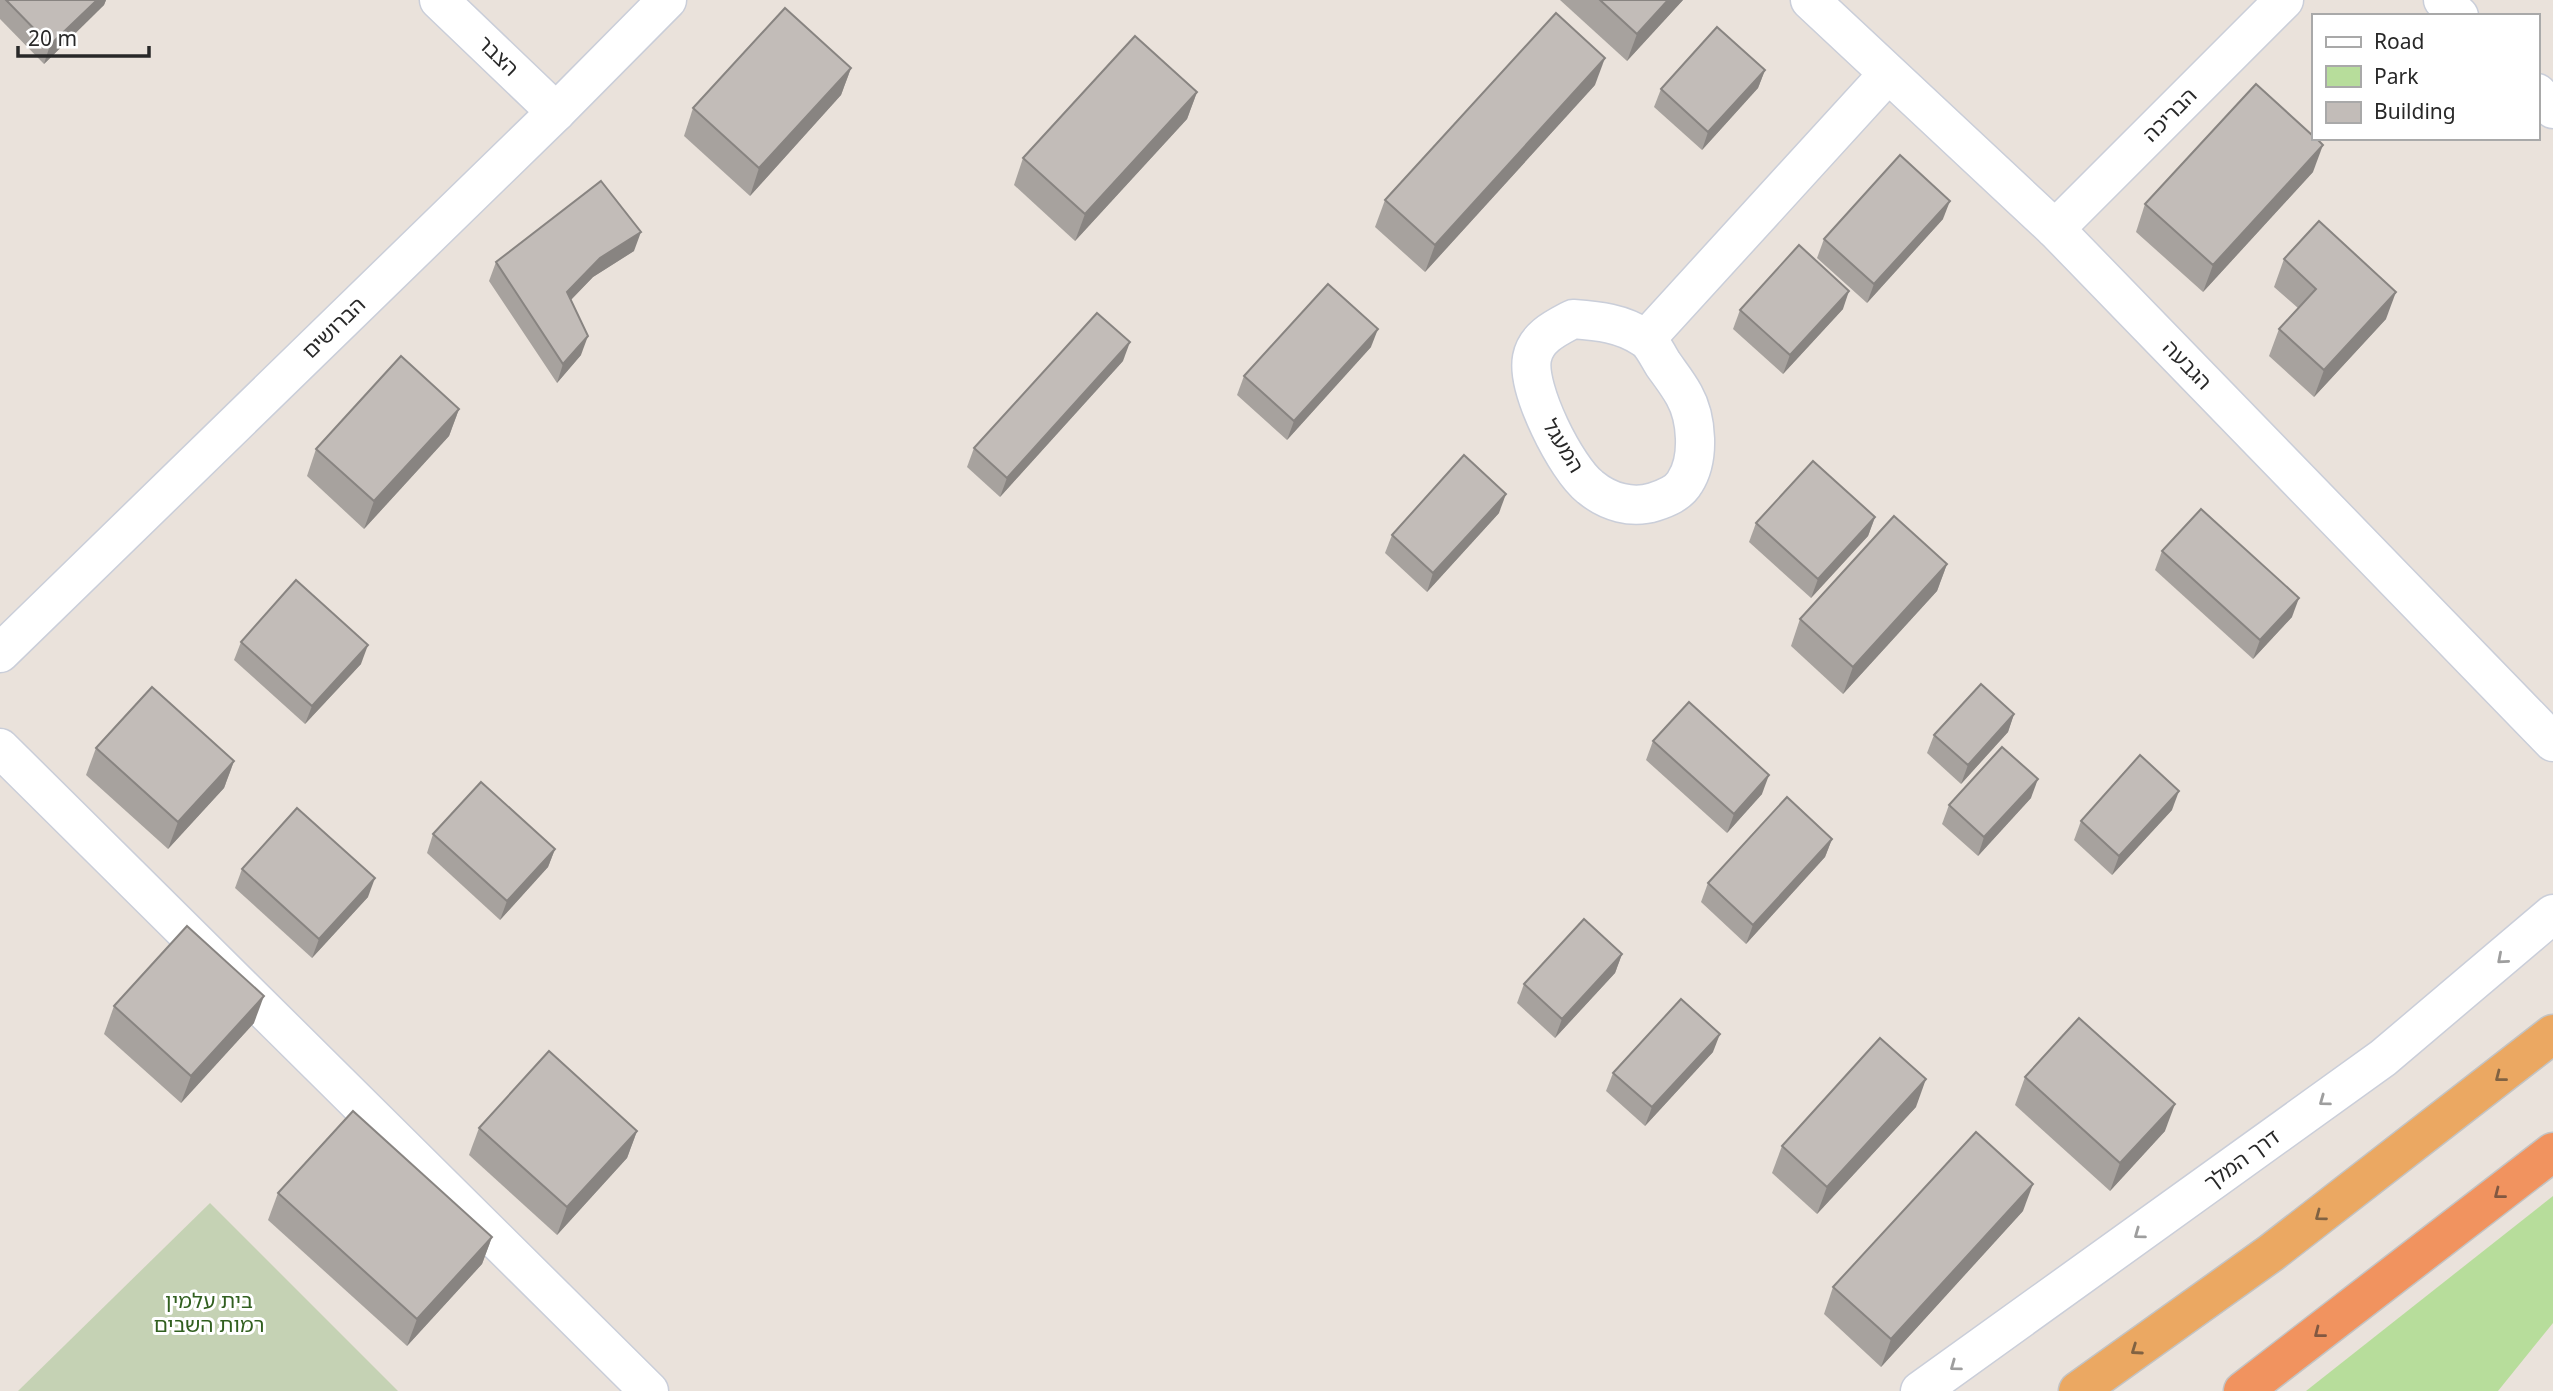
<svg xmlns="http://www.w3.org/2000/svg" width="2553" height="1391" font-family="'Noto Sans','Noto Sans Hebrew',sans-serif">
  <rect width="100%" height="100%" fill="#eae2db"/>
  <!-- green -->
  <polygon fill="#b7dd9b" points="2553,1196 2553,1323 2498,1391 2306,1391"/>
  <!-- cemetery -->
  <polygon fill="#c5d2b4" points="210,1203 398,1391 18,1391"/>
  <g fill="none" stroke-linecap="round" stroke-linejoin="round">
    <defs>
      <g id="minor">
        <polyline points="439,0 556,112"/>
        <polyline points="1810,0 2055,229 2553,742"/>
        <polyline points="2443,0 2459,16"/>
        <polyline points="2537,93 2553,109"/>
        <polyline points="2055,229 2284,0"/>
        <path d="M1573 319C1598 321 1622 323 1644 338 1652 343 1658 356 1663 364 1670 374 1678 384 1684 395 1697 418 1700 459 1685 482 1679 493 1666 498 1654 502 1632 509 1608 502 1590 487 1566 468 1526 389 1532 358 1536 337 1556 328 1573 319Z"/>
        <polyline points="1646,339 1888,74"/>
        <polyline points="0,653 556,112 667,0"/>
        <polyline points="0,748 649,1391"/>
        <polyline points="1920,1391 2383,1058 2553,914"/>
      </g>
      <polyline id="trunk" points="2078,1391 2271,1253 2553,1034"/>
      <polyline id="motorway" points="2243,1391 2553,1152"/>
    </defs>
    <!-- minor casing -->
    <use href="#minor" stroke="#caced9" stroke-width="41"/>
    <!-- trunk casing -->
    <use href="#trunk" stroke="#c3c3c3" stroke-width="41"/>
    <!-- motorway casing -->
    <use href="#motorway" stroke="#c3c3c3" stroke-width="41"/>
    <!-- minor -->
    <use href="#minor" stroke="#fff" stroke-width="38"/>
    <!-- trunk -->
    <use href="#trunk" stroke="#eba862" stroke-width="38"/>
    <!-- motorway -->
    <use href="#motorway" stroke="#f1935f" stroke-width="38"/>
  </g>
  <!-- wall -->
  <g fill="#a7a29e">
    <polygon points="0,0 106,0 104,5 44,64 0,19"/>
    <polygon points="1560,0 1683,0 1627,61"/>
    <polygon points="851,68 841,95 750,196 684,136 693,108"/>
    <polygon points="1765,70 1758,88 1702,150 1654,107 1661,89"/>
    <polygon points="1595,85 1425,272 1375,227 1385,200"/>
    <polygon points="1197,92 1187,119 1075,241 1014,185 1023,158"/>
    <polygon points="2313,172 2203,292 2136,232 2145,204"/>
    <polygon points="1943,219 1867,303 1817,258 1824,239"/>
    <polygon points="634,251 593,277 571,300 581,355 557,383 489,281 496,262"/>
    <polygon points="2284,259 2386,319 2314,397 2269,356 2279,329 2298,308 2274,287"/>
    <polygon points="1843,309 1783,374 1733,329 1740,310"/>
    <polygon points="1371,347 1287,440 1237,395 1244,376"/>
    <polygon points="1123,361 1000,497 967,467 974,448"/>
    <polygon points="459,409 449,436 364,529 307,476 316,449"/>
    <polygon points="1499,513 1427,592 1385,553 1392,535"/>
    <polygon points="1875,517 1868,536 1811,598 1749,542 1756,523"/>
    <polygon points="2162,551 2292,617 2253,659 2155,570"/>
    <polygon points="1947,564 1937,591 1843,694 1791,646 1800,619"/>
    <polygon points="241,642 361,664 305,724 234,660"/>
    <polygon points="2014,714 2008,732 1961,784 1927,753 1934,735"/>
    <polygon points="1653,741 1762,794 1727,833 1646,760"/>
    <polygon points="96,748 234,761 224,788 168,849 86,775"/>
    <polygon points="2031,798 1978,856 1942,824 1949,805"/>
    <polygon points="2172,810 2112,875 2074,840 2081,821"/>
    <polygon points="433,834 555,849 548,867 500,920 427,853"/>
    <polygon points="1832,839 1825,857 1746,944 1701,902 1708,883"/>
    <polygon points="242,869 368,897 312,958 235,888"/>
    <polygon points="1622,954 1615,973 1555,1038 1517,1003 1524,984"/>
    <polygon points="114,1006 254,1023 181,1103 104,1034"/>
    <polygon points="1713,1052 1645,1126 1606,1091 1613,1073"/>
    <polygon points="2025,1077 2165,1131 2110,1191 2015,1105"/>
    <polygon points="1916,1107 1817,1214 1772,1173 1782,1146"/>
    <polygon points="479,1128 637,1131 627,1158 557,1235 469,1155"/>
    <polygon points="278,1193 492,1237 482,1264 407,1346 268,1220"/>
    <polygon points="2023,1211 1881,1367 1824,1314 1833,1287"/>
  </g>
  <!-- shaded-wall -->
  <g fill="#888481">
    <polygon points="97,0 106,0 104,5 44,64 50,45"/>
    <polygon points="1668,0 1683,0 1627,61 1637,34"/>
    <polygon points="1605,58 1595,85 1425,272 1435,245"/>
    <polygon points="851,68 841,95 750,196 759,168"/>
    <polygon points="1765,70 1758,88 1702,150 1708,132"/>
    <polygon points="1197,92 1187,119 1075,241 1085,214"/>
    <polygon points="2323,145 2313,172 2203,292 2213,265"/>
    <polygon points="1950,201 1943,219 1867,303 1874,284"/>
    <polygon points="641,232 634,251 593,277 560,311 567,292 600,258"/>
    <polygon points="1849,291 1843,309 1783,374 1790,355"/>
    <polygon points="2396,292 2386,319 2314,397 2324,370"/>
    <polygon points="1378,329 1371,347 1287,440 1294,421"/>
    <polygon points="588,336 581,355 557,383 563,364"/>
    <polygon points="1130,342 1123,361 1000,497 1007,478"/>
    <polygon points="459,409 449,436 364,529 374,501"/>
    <polygon points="1506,494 1499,513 1427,592 1433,573"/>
    <polygon points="1875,517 1868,536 1811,598 1818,579"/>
    <polygon points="1947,564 1937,591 1843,694 1853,667"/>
    <polygon points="2299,598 2292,617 2253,659 2260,640"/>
    <polygon points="368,645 361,664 305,724 312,706"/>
    <polygon points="2014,714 2008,732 1961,784 1968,765"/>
    <polygon points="234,761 224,788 168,849 178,822"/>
    <polygon points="1769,775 1762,794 1727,833 1734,814"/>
    <polygon points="2038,779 2031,798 1978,856 1984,837"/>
    <polygon points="2179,791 2172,810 2112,875 2119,856"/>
    <polygon points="1832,839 1825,857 1746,944 1753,925"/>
    <polygon points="555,849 548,867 500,920 507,901"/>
    <polygon points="375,878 368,897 312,958 319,939"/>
    <polygon points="1622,954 1615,973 1555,1038 1562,1019"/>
    <polygon points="264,996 254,1023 181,1103 191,1076"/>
    <polygon points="1720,1034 1713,1052 1645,1126 1652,1107"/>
    <polygon points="1926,1079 1916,1107 1817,1214 1827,1187"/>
    <polygon points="2175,1104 2165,1131 2110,1191 2120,1163"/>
    <polygon points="637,1131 627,1158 557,1235 567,1207"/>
    <polygon points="2033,1184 2023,1211 1881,1367 1891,1339"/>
    <polygon points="492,1237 482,1264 407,1346 417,1319"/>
  </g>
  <!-- building -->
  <g fill="#c2bcb8" stroke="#888481" stroke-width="2">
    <polygon points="6,0 97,0 50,45"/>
    <polygon points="1600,0 1668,0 1637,34"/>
    <polygon points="785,8 851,68 759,168 693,108"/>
    <polygon points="1556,13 1605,58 1435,245 1385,200"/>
    <polygon points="1717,27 1765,70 1708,132 1661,89"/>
    <polygon points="1135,36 1197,92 1085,214 1023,158"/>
    <polygon points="2256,84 2313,136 2313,138 2316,138 2323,145 2213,265 2145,204"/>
    <polygon points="1900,155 1950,201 1874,284 1824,239"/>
    <polygon points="601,181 641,232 600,258 567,292 588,336 563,364 496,262"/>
    <polygon points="2319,221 2396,292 2324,370 2279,329 2316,289 2284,259"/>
    <polygon points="1799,245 1849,291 1790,355 1740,310"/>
    <polygon points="1328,284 1378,329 1294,421 1244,376"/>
    <polygon points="1097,313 1130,342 1007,478 974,448"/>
    <polygon points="401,356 459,409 374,501 316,449"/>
    <polygon points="1464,455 1506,494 1433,573 1392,535"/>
    <polygon points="1813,461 1875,517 1818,579 1756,523"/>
    <polygon points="2201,509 2299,598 2260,640 2162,551"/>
    <polygon points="1894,516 1947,564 1853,667 1800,619"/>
    <polygon points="296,580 368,645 312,706 241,642"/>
    <polygon points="1981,684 2014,714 1968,765 1934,735"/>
    <polygon points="152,687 234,761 178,822 96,748"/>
    <polygon points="1689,702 1769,775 1734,814 1653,741"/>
    <polygon points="2002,747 2038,779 1984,837 1949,805"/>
    <polygon points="2140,755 2179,791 2119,856 2081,821"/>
    <polygon points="481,782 555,849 507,901 433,834"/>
    <polygon points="1787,797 1832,839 1753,925 1708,883"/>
    <polygon points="297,808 375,878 319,939 242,869"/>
    <polygon points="1584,919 1622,954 1562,1019 1524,984"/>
    <polygon points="187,926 264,996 191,1076 114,1006"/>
    <polygon points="1681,999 1720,1034 1652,1107 1613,1073"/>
    <polygon points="2079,1018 2175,1104 2120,1163 2025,1077"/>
    <polygon points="1880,1038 1926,1079 1827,1187 1782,1146"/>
    <polygon points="549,1051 637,1131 567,1207 479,1128"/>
    <polygon points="353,1111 492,1237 417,1319 278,1193"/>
    <polygon points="1976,1132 2033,1184 1891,1339 1833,1287"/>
  </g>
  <!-- one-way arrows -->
  <defs><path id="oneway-chevron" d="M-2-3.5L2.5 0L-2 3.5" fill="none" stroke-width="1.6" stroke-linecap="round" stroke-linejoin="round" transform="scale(1.75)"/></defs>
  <g stroke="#9e9e9e">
    <use href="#oneway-chevron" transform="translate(2502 959) rotate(139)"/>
    <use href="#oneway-chevron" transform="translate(2324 1101) rotate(144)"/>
    <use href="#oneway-chevron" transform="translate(2139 1234) rotate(144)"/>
    <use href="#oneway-chevron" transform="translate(1955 1366) rotate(144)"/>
  </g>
  <g stroke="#806242">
    <use href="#oneway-chevron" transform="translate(2500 1077) rotate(142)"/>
    <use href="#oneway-chevron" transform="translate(2320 1216) rotate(143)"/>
    <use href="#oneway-chevron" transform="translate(2136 1350) rotate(145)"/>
  </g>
  <g stroke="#825841">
    <use href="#oneway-chevron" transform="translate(2499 1194) rotate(142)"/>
    <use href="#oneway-chevron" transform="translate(2319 1333) rotate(142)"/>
  </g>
  <g text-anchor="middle" stroke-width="6" stroke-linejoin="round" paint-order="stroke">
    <!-- street labels -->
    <g font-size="21" fill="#282828" stroke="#fff">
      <text transform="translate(498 56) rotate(44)" y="7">הצבר</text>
      <text transform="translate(2170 115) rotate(-45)" y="7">הבריכה</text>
      <text transform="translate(334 328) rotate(-44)" y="7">הברושים</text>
      <text transform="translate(2187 365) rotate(46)" y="7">הגבעה</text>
      <text transform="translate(1563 446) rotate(59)" y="7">המעגל</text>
      <text transform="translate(2242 1160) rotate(-36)" y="7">דרך המלך</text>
    </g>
    <!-- park labels -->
    <g font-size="21" fill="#315f1f" stroke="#fff">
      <text x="209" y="1308">בית עלמין<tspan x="209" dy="24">רמות השבים</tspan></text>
    </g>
  </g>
  <!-- legend -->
  <rect x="2312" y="14" width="228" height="126" fill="#ffffff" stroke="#a9a9a9" stroke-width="2"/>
  <rect x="2326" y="37" width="35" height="10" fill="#ffffff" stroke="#a9a9a9" stroke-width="2"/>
  <text x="2374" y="49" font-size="21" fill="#282828">Road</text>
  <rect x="2326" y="66" width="35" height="21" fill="#b7dd9b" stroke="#a9a9a9" stroke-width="2"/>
  <text x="2374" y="84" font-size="21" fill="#282828">Park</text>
  <rect x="2326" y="102" width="35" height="21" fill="#c2bcb8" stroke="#a9a9a9" stroke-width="2"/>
  <text x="2374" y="119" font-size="21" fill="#282828">Building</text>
  <!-- scale -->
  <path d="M18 46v10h131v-10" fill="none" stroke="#282828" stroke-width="3.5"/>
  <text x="28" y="46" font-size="21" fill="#282828" stroke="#ffffff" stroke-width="5" paint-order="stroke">20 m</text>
</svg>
